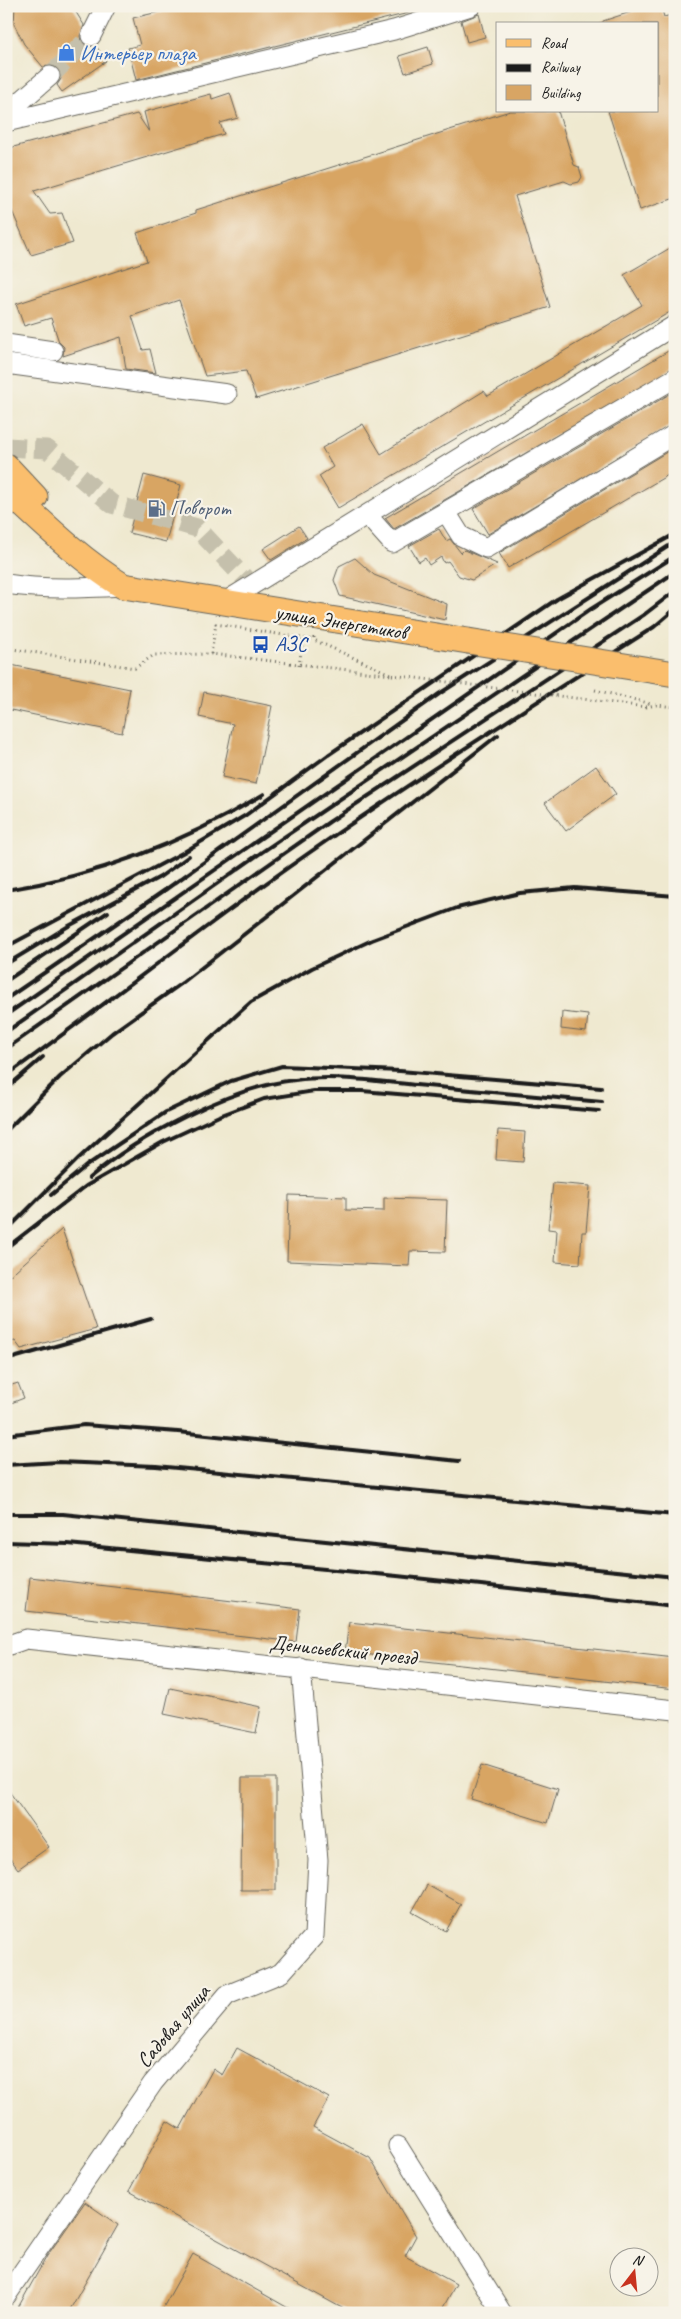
<svg xmlns="http://www.w3.org/2000/svg" width="681" height="2319" font-family="Caveat,sans-serif">
  <rect width="100%" height="100%" fill="#f7f3e8"/>
  <filter id="ink" filterUnits="userSpaceOnUse"><feTurbulence type="fractalNoise" baseFrequency=".02" numOctaves="2"/><feDisplacementMap in="SourceGraphic" scale="10" xChannelSelector="R" yChannelSelector="G"/><feConvolveMatrix kernelMatrix="1 2 1 2 8 2 1 2 1" color-interpolation-filters="sRGB"/></filter>
  <filter id="wash" filterUnits="userSpaceOnUse"><feTurbulence type="fractalNoise" baseFrequency=".0096" numOctaves="4" result="noise"/><feDisplacementMap in="SourceGraphic" scale="20" xChannelSelector="R" yChannelSelector="G"/><feGaussianBlur stdDeviation="1.12" result="paint"/><feColorMatrix in="noise" values="0 0 0 0 0 0 0 0 0 0 0 0 0 0 0 0 0 1.4 0 .05"/><feComposite in="paint" operator="in"/></filter>
  <g filter="url(#wash)">
    <rect width="100%" height="100%" fill="#efe9d0"/>
    <g id="blocks">
      <!-- building -->
      <g fill="#d8a564">
        <polygon points="15,6 72,6 84,25 80,36 81,42 86,46 96,46 106,61 62,92 57,85 61,79 59,69 53,65 43,67 24,44 14,24"/>
        <polygon points="184,6 417,6 417,11 136,80 128,48 140,45 133,18"/>
        <polygon points="649,6 661,6 664,17 675,14 675,198 640,210 608,111 657,111 657,24 603,24 603,21"/>
        <polygon points="479,14 485,37 467,42 461,21"/>
        <polygon points="428,47 433,64 405,73 399,56"/>
        <polygon points="230,93 238,118 220,123 224,134 34,191 50,214 62,213 73,243 31,255 6,197 6,149 137,114 149,132 144,112 211,94 212,99"/>
        <polygon points="510,111 558,111 574,165 579,167 582,177 579,182 571,184 564,181 515,196 550,307 256,399 246,371 205,376 179,300 132,316 143,350 150,349 156,373 126,369 121,337 63,356 64,347 59,342 51,318 24,326 16,304 147,261 137,233 196,213 196,210"/>
        <polygon points="670,248 675,257 675,309 338,508 319,476 333,467 322,448 363,424 381,454 484,391 488,396 642,305 624,275"/>
        <polygon points="675,347 675,367 394,529 385,518"/>
        <polygon points="675,391 675,423 488,534 473,509"/>
        <polygon points="675,447 675,471 508,568 499,553"/>
        <polygon points="144,475 181,485 166,542 129,533"/>
        <polygon points="299,526 307,538 271,560 263,549"/>
        <polygon points="439,529 446,541 450,539 461,553 464,550 497,564 472,580 459,576 448,561 444,563 441,557 429,565 425,558 419,562 409,546"/>
        <polygon points="355,558 374,575 447,604 445,620 340,596 334,580 339,566"/>
        <polygon points="6,664 130,689 122,733 6,709"/>
        <polygon points="204,692 272,706 256,784 222,777 233,724 199,717"/>
        <polygon points="596,766 616,794 566,831 545,803"/>
        <polygon points="562,1012 588,1015 586,1032 561,1029"/>
        <polygon points="498,1130 525,1132 523,1162 496,1160"/>
        <polygon points="553,1183 590,1186 586,1232 582,1232 580,1264 555,1262 557,1230 548,1229"/>
        <polygon points="289,1195 346,1197 346,1210 384,1211 384,1198 447,1200 445,1252 410,1251 409,1266 287,1261"/>
        <polygon points="62,1229 96,1329 21,1349 15,1341 6,1343 6,1279"/>
        <polygon points="18,1383 24,1398 6,1405 6,1387"/>
        <polygon points="30,1577 300,1609 296,1642 26,1611"/>
        <polygon points="349,1622 675,1658 675,1689 345,1652"/>
        <polygon points="170,1688 261,1707 256,1733 164,1714"/>
        <polygon points="482,1765 558,1789 548,1823 471,1799"/>
        <polygon points="242,1778 276,1778 276,1890 241,1890"/>
        <polygon points="6,1787 49,1847 18,1869 6,1853"/>
        <polygon points="427,1885 461,1904 446,1931 412,1912"/>
        <polygon points="237,2048 329,2098 313,2127 370,2158 416,2236 405,2256 456,2284 440,2313 351,2313 129,2191 167,2121 180,2129 213,2069 222,2075"/>
        <polygon points="85,2202 118,2225 68,2313 15,2313 47,2256"/>
        <polygon points="193,2254 297,2313 160,2313"/>
      </g>
    </g>
  </g>
  <g filter="url(#ink)">
    <use href="#blocks" fill-opacity="0" stroke="#66645b" stroke-width="1"/>
    <g fill="none" stroke-linecap="round" stroke-linejoin="round">
      <!-- minor-tunnel -->
      <g stroke="#c5c0ac" stroke-width="19" stroke-dasharray="19 9" stroke-linecap="butt">
        <polyline points="50,76 91,36"/>
        <polyline points="6,447 47,449 112,504 197,528 252,586"/>
      </g>
      <defs>
        <g id="minor">
          <polyline points="91,36 106,6"/>
          <polyline points="6,114 50,76"/>
          <polyline points="6,122 394,30 471,6"/>
          <polyline points="6,344 53,351"/>
          <polyline points="6,364 227,394"/>
          <polyline points="446,512 461,536 486,548 675,434"/>
          <polyline points="367,515 392,543 675,378"/>
          <path d="M6 584C45 590 84 588 123 586"/>
          <polyline points="223,603 675,325"/>
          <polyline points="6,1646 26,1639 675,1710"/>
          <polyline points="398,2146 502,2313"/>
          <polyline points="6,2296 153,2083 227,1995 281,1973 314,1936 318,1860 301,1668"/>
        </g>
        <g id="major">
          <polyline points="6,466 35,497"/>
          <path d="M6 489C44 524 79 559 123 586L468 641"/>
        </g>
      </defs>
      <!-- minor casing -->
      <use href="#minor" stroke="#66645b" stroke-width="21"/>
      <!-- major casing -->
      <use href="#major" stroke="#66645b" stroke-width="27"/>
      <!-- path -->
      <g stroke="#66645b" stroke-width="3" stroke-dasharray="1 4" stroke-linecap="butt">
        <polyline points="314,637 314,640 390,674"/>
        <polyline points="6,648 135,668 154,655 211,654 392,675"/>
        <polyline points="211,654 216,624 314,640"/>
        <polyline points="299,666 303,638"/>
        <polyline points="595,690 648,703 652,706"/>
        <polyline points="646,707 656,705 675,707"/>
      </g>
      <!-- minor -->
      <use href="#minor" stroke="#fff" stroke-width="19"/>
      <!-- major -->
      <use href="#major" stroke="#fabe6d" stroke-width="25"/>
      <!-- rail -->
      <g stroke="#1c1c1c" stroke-width="4">
        <path d="M6 890C97 876 185 842 264 794"/>
        <polyline points="6,947 184,852 246,815 328,755 557,599 675,534"/>
        <polyline points="6,964 67,927 160,877 189,856"/>
        <polyline points="6,981 108,912"/>
        <polyline points="6,999 165,890 439,694 675,542"/>
        <polyline points="6,1015 591,609 675,556"/>
        <polyline points="6,1032 262,852 675,572"/>
        <polyline points="6,1049 329,822 645,614 675,591"/>
        <path d="M6 1076C82 1021 156 964 232 908 368 808 512 718 654 627L675 609"/>
        <polyline points="6,1089 43,1057"/>
        <polyline points="6,1131 60,1077 112,1033 182,983 498,735"/>
        <path d="M89 1178C139 1136 230 1087 295 1080 335 1075 377 1081 416 1085 478 1091 540 1096 602 1102"/>
        <polyline points="51,1195 86,1166 166,1112 231,1081 282,1066 400,1071 601,1088"/>
        <polyline points="6,1231 79,1158 251,1002 312,968 372,940 457,908 520,893 575,888 675,896"/>
        <polyline points="6,1248 86,1186 163,1142 219,1116 264,1099 314,1091 362,1091 599,1111"/>
        <polyline points="6,1360 151,1319"/>
        <polyline points="6,1435 84,1425 178,1432 459,1461"/>
        <polyline points="6,1465 59,1462 156,1466 675,1515"/>
        <polyline points="6,1514 63,1514 675,1577"/>
        <polyline points="6,1542 68,1544 397,1576 675,1606"/>
      </g>
      <defs>
        <polyline id="major-bridge" points="468,641 675,674"/>
      </defs>
      <!-- major-bridge casing -->
      <use href="#major-bridge" stroke="#66645b" stroke-width="27" stroke-linecap="butt"/>
      <!-- path-bridge -->
      <polyline stroke="#66645b" stroke-width="3" stroke-dasharray="1 4" stroke-linecap="butt" points="392,675 646,707"/>
      <!-- major-bridge -->
      <use href="#major-bridge" stroke="#fabe6d" stroke-width="25"/>
    </g>
  </g>
  <!-- icons -->
  <defs>
    <symbol id="shop-bare" viewBox="-9 -9 18 18"><path d="M-5-2.5h2.3a2.7 3.5 0 0 1 5.4 0H5L5.5 6h-11ZM-1.5-2.5h3a1.5 2.3 0 0 0-3 0Z" fill="#3f7fe0" stroke="#f7f3e8" stroke-width="2.5" paint-order="stroke"/></symbol>
    <symbol id="fuel-bare" viewBox="-9 -9 18 18"><path d="M-5.5-6h7V0h2V4h1.3V-2.5L3-4.5l.8-.8L6-3V5H2.5V1h-1V6h-7ZM-4.2-4.7v3.2H.2V-4.7Z" fill="#5c6f8a" stroke="#f7f3e8" stroke-width="2.5" paint-order="stroke"/></symbol>
    <symbol id="bus-bare" viewBox="-9 -9 18 18"><path d="M-5-6H5V4H4V6H2V4H-2V6H-4V4H-5ZM-3.5-4V0h7V-4ZM-3.5 1.2v1.5H-2V1.2ZM2 1.2v1.5H3.5V1.2Z" fill="#1a4fb4" stroke="#f7f3e8" stroke-width="2.5" paint-order="stroke"/></symbol>
  </defs>
  <g fill-rule="evenodd">
    <use href="#shop-bare" x="54" y="40" width="25" height="25"/>
    <use href="#fuel-bare" x="144" y="496" width="25" height="25"/>
    <use href="#bus-bare" x="248" y="632" width="25" height="25"/>
  </g>
  <g text-anchor="middle" stroke-width="4.5" stroke-linejoin="round" paint-order="stroke">
    <!-- shop labels -->
    <g font-size="21" fill="#366cbe" stroke="#f7f3e8" text-anchor="start">
      <text x="80" y="60">Интерьер плаза</text>
    </g>
    <!-- service labels -->
    <g font-size="21" fill="#4e5e75" stroke="#f7f3e8" text-anchor="start">
      <text x="170" y="515">Поворот</text>
    </g>
    <!-- street labels -->
    <g font-size="21" fill="#1c1c1c" stroke="#f7f3e8">
      <text transform="translate(341 622) rotate(9)" y="7">улица Энергетиков</text>
      <text transform="translate(343 1650) rotate(6)" y="7">Денисьевский проезд</text>
      <text transform="translate(173 2026) rotate(-50)" y="7">Садовая улица</text>
    </g>
    <!-- transit labels -->
    <g font-size="21" fill="#164399" stroke="#f7f3e8" text-anchor="start">
      <text x="275" y="651">АЗС</text>
    </g>
  </g>
  <!-- margin -->
  <rect width="681" height="2319" fill="none" stroke="#f7f3e8" stroke-width="25"/>
  <!-- legend -->
  <rect x="496" y="22" width="162" height="90" fill="#f7f3e8" stroke="#9f9d96"/>
  <rect x="506" y="39" width="25" height="8" fill="#fabe6d" stroke="#9f9d96"/>
  <text x="541" y="48" font-size="15" fill="#1c1c1c">Road</text>
  <rect x="506" y="64" width="25" height="8" fill="#1c1c1c" stroke="#9f9d96"/>
  <text x="541" y="72" font-size="15" fill="#1c1c1c">Railway</text>
  <rect x="506" y="85" width="25" height="15" fill="#d8a564" stroke="#9f9d96"/>
  <text x="541" y="98" font-size="15" fill="#1c1c1c">Building</text>
  <!-- north arrow -->
  <g transform="translate(634 2272) rotate(16)"><circle r="24" fill="#f7f3e8" stroke="#9f9d96"/>
  <path d="M0-4L9 19L0 12L-9 19Z" fill="#c8321e"/>
  <text y="-8" font-size="14" font-weight="bold" text-anchor="middle" fill="#1c1c1c">N</text>
  </g>
</svg>
